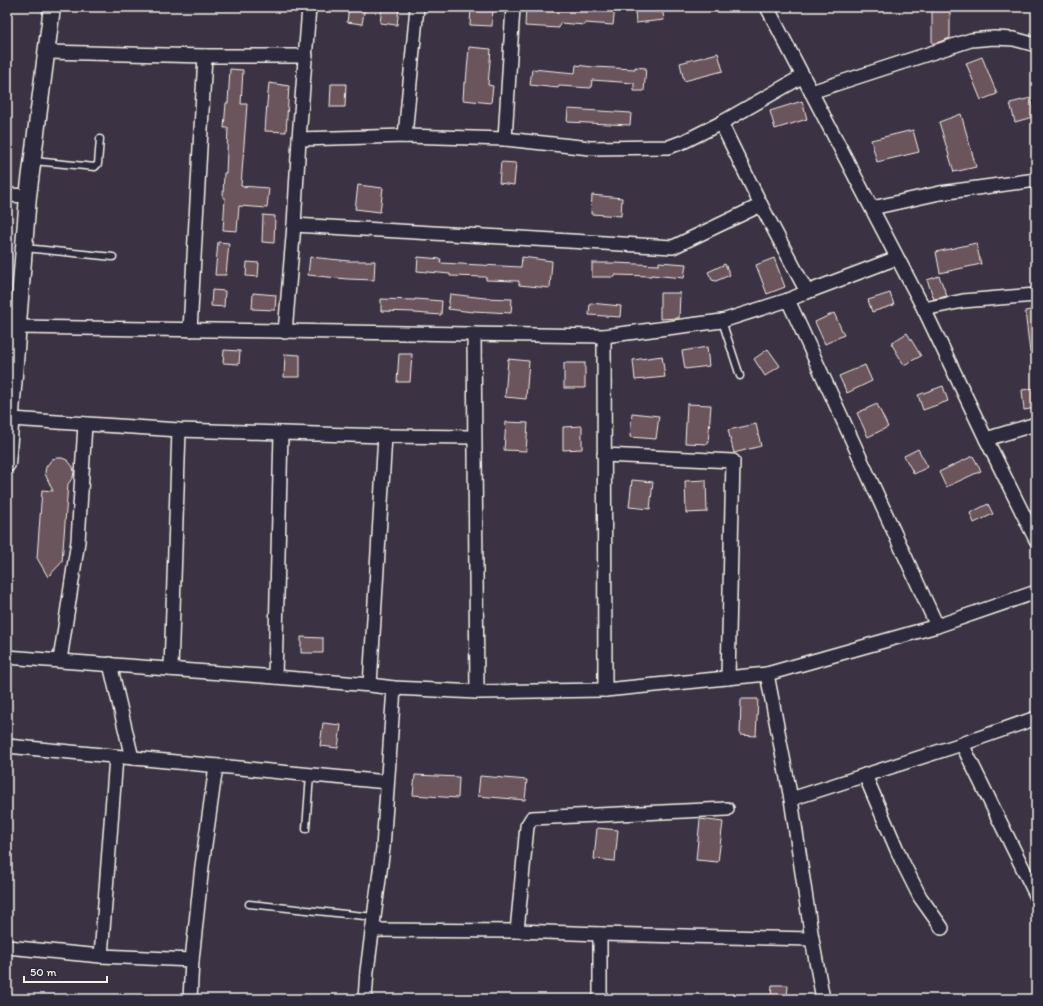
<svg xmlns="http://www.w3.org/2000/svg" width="1043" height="1006" font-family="Itim,sans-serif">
  <rect width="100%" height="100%" fill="#3b3243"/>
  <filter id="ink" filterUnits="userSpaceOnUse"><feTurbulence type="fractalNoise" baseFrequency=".025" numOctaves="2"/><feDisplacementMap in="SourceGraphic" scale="8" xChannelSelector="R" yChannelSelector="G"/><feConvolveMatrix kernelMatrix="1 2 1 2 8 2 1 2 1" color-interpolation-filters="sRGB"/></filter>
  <g filter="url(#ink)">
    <!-- building -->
    <g fill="#6b545b" stroke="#f4f1e8">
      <polygon points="349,7 365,7 362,24 347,22"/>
      <polygon points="382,7 399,7 397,25 380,23"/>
      <polygon points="471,7 493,7 492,26 470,25"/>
      <polygon points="526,7 615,7 613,25 585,23 585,25 560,23 559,28 525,26"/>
      <polygon points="662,7 664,20 636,23 635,11"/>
      <polygon points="932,7 950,7 950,38 936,43 932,43"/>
      <polygon points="469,47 491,49 488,85 493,86 491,103 463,100 464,83 466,83"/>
      <polygon points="718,53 723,71 684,81 680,63"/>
      <polygon points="982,57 997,94 981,100 966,63"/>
      <polygon points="576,65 593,67 635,69 635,67 646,68 644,91 634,91 634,83 592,80 591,88 559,86 558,88 530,85 532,69 575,73"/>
      <polygon points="230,69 243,70 241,104 247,104 241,186 269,188 267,208 239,206 237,231 223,230 225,198 223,198 224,173 226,173 228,128 224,128 226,103 228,103"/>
      <polygon points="269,83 289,86 286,132 265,131 267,103"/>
      <polygon points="331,84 346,84 345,107 330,107"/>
      <polygon points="1031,98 1036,116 1015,122 1010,103"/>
      <polygon points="802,101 807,119 775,129 770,111"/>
      <polygon points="568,109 631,113 630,125 567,122"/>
      <polygon points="961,114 976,167 954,172 939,122"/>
      <polygon points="913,130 919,152 877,162 871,140"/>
      <polygon points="501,162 516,163 514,185 499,183"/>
      <polygon points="358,185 383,188 380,212 355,209"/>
      <polygon points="592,195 622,198 621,216 591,214"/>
      <polygon points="263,215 275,216 274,243 262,242"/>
      <polygon points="218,242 229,243 226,275 215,275"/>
      <polygon points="976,243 981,264 940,273 936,252"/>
      <polygon points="310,257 349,261 375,261 374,280 347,279 308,275"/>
      <polygon points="418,257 441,259 440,263 521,267 522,257 552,261 550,288 519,285 519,281 486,280 486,277 450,276 450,274 417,271"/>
      <polygon points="774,258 785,287 767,294 756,265"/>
      <polygon points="247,262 259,263 258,277 246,276"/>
      <polygon points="659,262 686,264 684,278 651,275 651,276 615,275 615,277 592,277 592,263 615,263 659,265"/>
      <polygon points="725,264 730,275 716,281 712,280 708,272"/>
      <polygon points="939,276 947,296 934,299 927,280"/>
      <polygon points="212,290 225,291 224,307 211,306"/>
      <polygon points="253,293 276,295 275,310 252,309"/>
      <polygon points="660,293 680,293 679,318 660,319"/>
      <polygon points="890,293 894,305 872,312 868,300"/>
      <polygon points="450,294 485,298 512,299 511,313 473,311 473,312 448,309"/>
      <polygon points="381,299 415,300 415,299 442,301 441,315 414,313 414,312 381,311"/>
      <polygon points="590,303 621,306 620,317 589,315"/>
      <polygon points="1036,309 1036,351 1030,352 1025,311"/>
      <polygon points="834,313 844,335 825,344 815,322"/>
      <polygon points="907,333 921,356 904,365 891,343"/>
      <polygon points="707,347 709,366 685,369 682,351"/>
      <polygon points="768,349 780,366 765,376 754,359"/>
      <polygon points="224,350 240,351 239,364 223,363"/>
      <polygon points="285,354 300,355 300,377 284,377"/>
      <polygon points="399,354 412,354 410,382 397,382"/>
      <polygon points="662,356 665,377 635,380 633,360"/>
      <polygon points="508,359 529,361 526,399 505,397"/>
      <rect x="564" y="363" width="21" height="25"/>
      <polygon points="865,365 872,381 847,393 839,376"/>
      <polygon points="943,386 948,401 923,410 918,395"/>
      <polygon points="1036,388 1036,408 1024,410 1022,390"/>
      <polygon points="687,404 711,405 708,444 685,443"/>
      <polygon points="877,404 888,427 868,437 857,413"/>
      <polygon points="632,413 659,416 656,439 630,437"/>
      <polygon points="506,422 528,423 526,451 504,450"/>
      <polygon points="756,424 761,446 734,453 728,430"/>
      <polygon points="582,426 582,449 563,450 563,427"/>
      <polygon points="918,449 928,467 914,474 904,456"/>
      <polygon points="973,456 981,471 946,487 939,472"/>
      <polygon points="57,458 62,458 67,460 70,463 73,467 74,472 73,477 68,484 62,562 48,577 37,558 42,490 53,491 46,476 45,472 46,467 52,459"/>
      <polygon points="632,480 653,482 650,509 629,507"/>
      <polygon points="706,480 707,512 686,513 685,481"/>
      <polygon points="988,504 993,514 974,523 970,513"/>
      <polygon points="301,637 323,638 323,653 301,653"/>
      <polygon points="741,699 758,699 756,736 740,735"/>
      <polygon points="323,723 341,725 338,748 320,746"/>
      <polygon points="415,775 459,777 458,798 413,795"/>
      <polygon points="480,776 527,780 525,800 478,796"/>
      <polygon points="700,819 723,822 718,862 696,860"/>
      <polygon points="597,828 618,830 615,861 594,859"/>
      <polygon points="772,985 788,985 787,999 771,999"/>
    </g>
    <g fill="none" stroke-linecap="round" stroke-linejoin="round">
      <defs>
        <g id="service">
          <polyline points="34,161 95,167 98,164 100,139"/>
          <polyline points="25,248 113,257"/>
          <polyline points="722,321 740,376"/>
          <polyline points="306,829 310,775"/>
          <polyline points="249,904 374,917"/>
        </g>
        <g id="minor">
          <polyline points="767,7 924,309 986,439 1036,540"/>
          <polyline points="47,52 205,56 306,56"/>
          <polyline points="811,92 971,40 994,38 1014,39 1036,45"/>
          <polyline points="721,123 761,205 807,292 788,300"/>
          <polyline points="405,136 417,7"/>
          <polyline points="299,139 405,136 505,139 590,148 669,147 685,141 721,123 803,76"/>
          <polyline points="505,139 513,7"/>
          <polyline points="7,195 28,196"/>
          <polyline points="872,208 940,193 1036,180"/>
          <polyline points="294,225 673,247 761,205"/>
          <polyline points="807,292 897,258"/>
          <polyline points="924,309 963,301 1036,295"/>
          <polyline points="18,327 604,336 722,321 788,300 937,626"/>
          <polyline points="190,330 205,56"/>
          <polyline points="285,332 294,225 299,139 309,7"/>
          <polyline points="604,336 605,690 767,674 937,626 1036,592"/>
          <polyline points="11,419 179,430 385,436 474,437"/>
          <polyline points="986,439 1036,424"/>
          <polyline points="604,455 733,461 728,678"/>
          <polyline points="7,657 275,677 370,685 394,688 477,692 474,334"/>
          <polyline points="60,660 78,541 85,424"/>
          <polyline points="110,664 132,758"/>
          <polyline points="171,669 179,430"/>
          <polyline points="767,674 791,799 812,939 823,999"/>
          <polyline points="275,677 281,433"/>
          <polyline points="370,685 385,436"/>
          <polyline points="477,692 605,690"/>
          <polyline points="962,744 1036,895"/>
          <polyline points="7,746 387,782"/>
          <polyline points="865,775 901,859 920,897 942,928"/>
          <polyline points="791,799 962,744 1036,718"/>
          <polyline points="372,930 517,931 600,934 812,939"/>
          <polyline points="517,931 527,826 532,818 727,809"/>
          <polyline points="7,947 101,956 192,960 202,866 216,766"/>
          <polyline points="101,956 116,757"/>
          <polyline points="190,999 192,960"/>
          <polyline points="365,999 367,971 383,848 394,688"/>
          <polyline points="600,999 600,934"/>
        </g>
        <polyline id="tertiary" points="7,464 28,196 52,7"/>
      </defs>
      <!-- service casing -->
      <use href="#service" stroke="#f4f1e8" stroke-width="9"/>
      <!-- minor casing -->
      <use href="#minor" stroke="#f4f1e8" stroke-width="16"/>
      <!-- tertiary casing -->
      <use href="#tertiary" stroke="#f4f1e8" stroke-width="19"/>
      <!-- service -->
      <use href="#service" stroke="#2f2a3d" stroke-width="6"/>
      <!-- minor -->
      <use href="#minor" stroke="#2f2a3d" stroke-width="13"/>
      <!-- tertiary -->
      <use href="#tertiary" stroke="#2f2a3d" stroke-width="16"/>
    </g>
  </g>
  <!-- margin -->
  <rect width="1043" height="1006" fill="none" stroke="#2f2a3d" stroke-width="24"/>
  <rect x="12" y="12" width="1019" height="982" fill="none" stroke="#f4f1e8" stroke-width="1.5" filter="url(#ink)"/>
  <!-- scale -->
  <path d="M24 976v6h83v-6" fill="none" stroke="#f4f1e8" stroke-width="2"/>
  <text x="30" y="976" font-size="12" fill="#f4f1e8" stroke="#2f2a3d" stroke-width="3" paint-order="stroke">50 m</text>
</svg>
